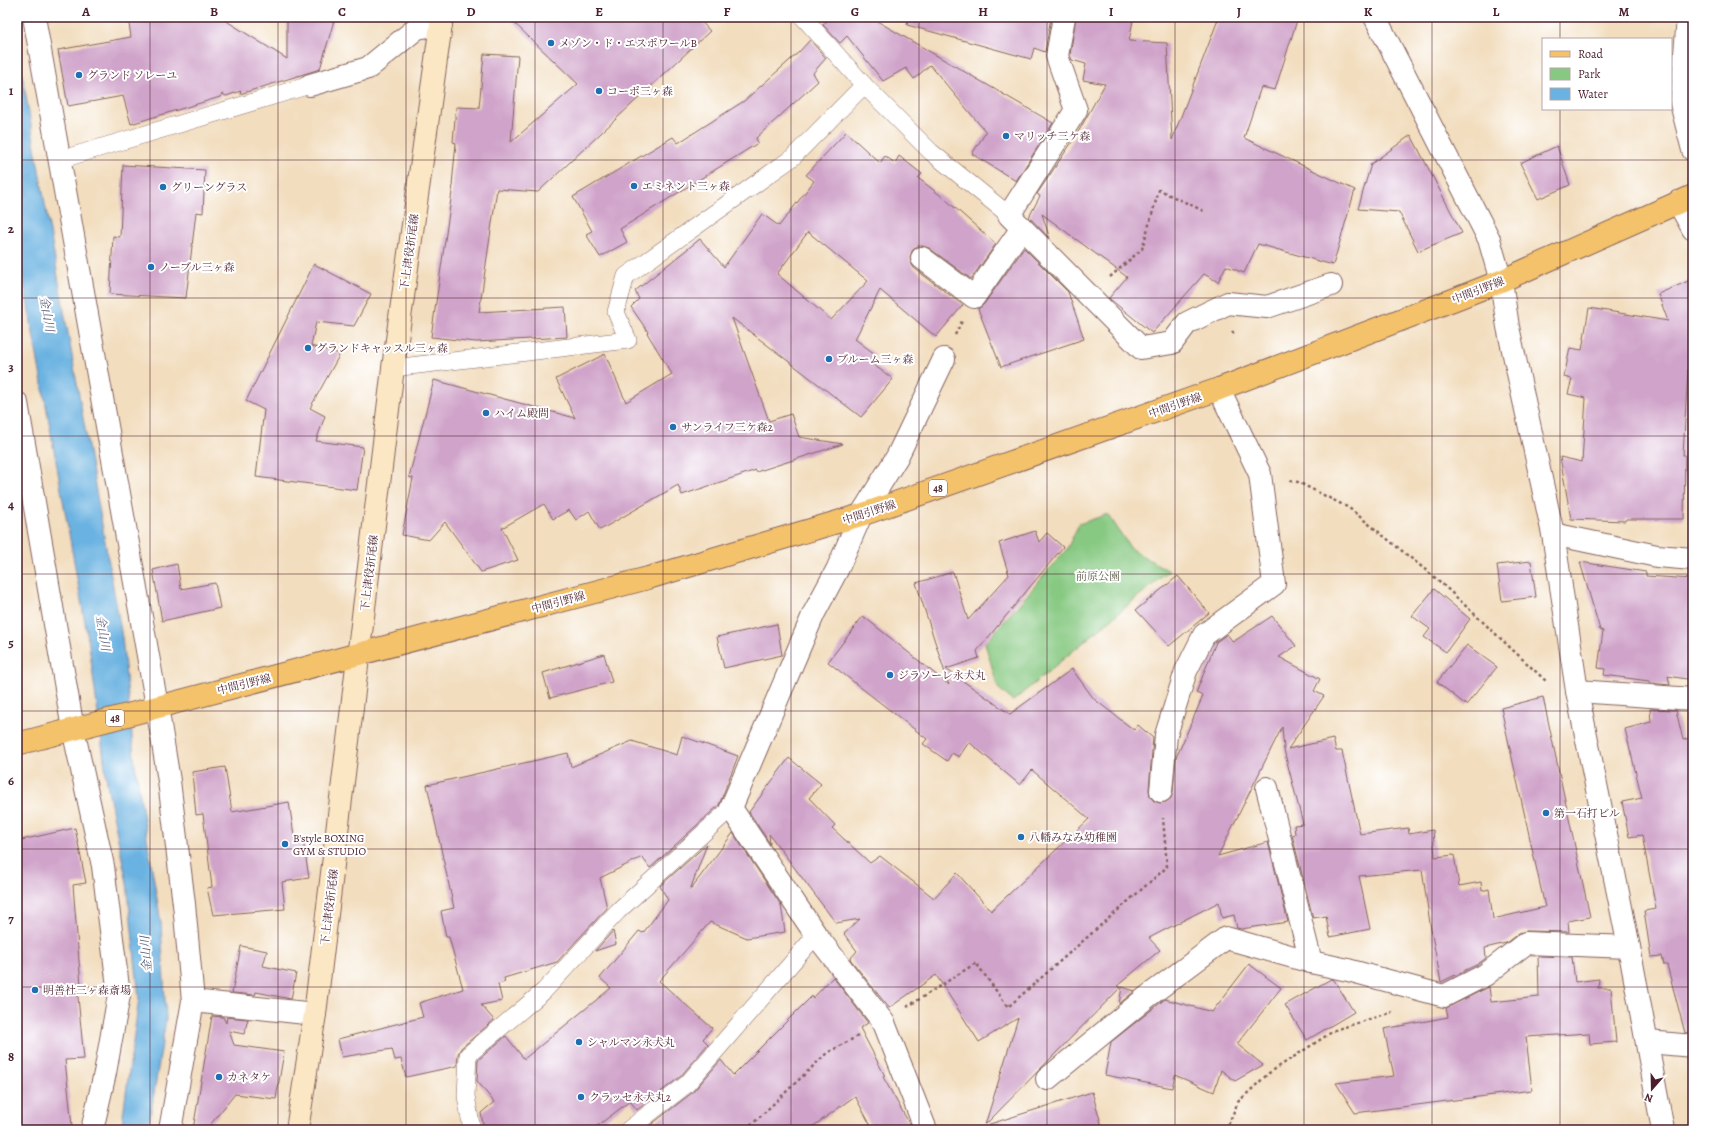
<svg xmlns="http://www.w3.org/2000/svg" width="1710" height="1147" font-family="Alegreya,'Noto Serif JP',serif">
  <rect width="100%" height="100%" fill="#fff"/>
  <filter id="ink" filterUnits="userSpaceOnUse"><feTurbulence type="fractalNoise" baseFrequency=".025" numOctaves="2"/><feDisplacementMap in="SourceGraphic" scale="8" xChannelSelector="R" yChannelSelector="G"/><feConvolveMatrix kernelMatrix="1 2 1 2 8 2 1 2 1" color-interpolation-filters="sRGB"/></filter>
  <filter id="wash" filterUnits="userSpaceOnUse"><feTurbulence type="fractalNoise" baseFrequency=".012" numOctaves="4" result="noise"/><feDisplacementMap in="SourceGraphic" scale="16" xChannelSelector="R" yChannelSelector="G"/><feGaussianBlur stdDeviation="0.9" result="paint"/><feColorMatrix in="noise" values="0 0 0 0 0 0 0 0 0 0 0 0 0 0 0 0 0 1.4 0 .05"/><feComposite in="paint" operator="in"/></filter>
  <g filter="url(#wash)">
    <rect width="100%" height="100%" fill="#f2ddbe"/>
    <!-- green -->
    <polygon fill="#87c982" stroke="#687456" points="1108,514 1131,549 1169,571 1013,701 998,688 985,643 1067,549 1079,524"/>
    <!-- water -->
    <polygon fill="#6ab2e1" stroke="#5a6886" points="17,46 122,637 135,765 161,923 166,1019 148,1130 121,1130 139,998 127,883 108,790 89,645 17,244"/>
    <g id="blocks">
      <!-- building -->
      <g fill="#d0a4ca" fill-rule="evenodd">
        <polygon points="128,17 220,17 287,59 287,17 335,17 320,69 240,94 241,91 226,96 222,94 220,97 131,124 123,96 68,106 58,50 131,37"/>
        <polygon points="508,17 697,17 710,31 538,192 497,189 479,312 565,307 567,337 476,342 431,337 453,185 452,185 456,143 453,142 456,107 479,108 484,54 518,56 511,142 578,84"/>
        <polygon points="830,17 870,17 1053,123 1016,181 972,154 986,132 930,65 914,79 906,68 883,81 847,36 840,43 823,25"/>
        <polygon points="908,17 1051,17 1045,52 1034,48 1031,59 907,25"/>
        <polygon points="1076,17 1108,17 1133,20 1129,41 1167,43 1172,140 1219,17 1298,17 1275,90 1261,87 1244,138 1355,190 1333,265 1258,244 1244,273 1226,266 1218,282 1204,274 1152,333 1111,300 1109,298 1127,277 1042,214 1050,239 1029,217 1040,196 1037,194 1076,136 1105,84 1083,80 1086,64 1072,60 1070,55"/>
        <polygon points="810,40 826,58 813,73 818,81 756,138 758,143 620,229 627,242 600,257 586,234 592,231 573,197 673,137 678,143 744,101 798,53"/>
        <path d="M846 132 880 163 885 156 895 163 899 156 922 174 918 178 945 199 996 244 971 279 929 248 923 246H917L912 251 910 257 911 263 914 268 963 305 936 337 880 290 855 339 875 354 871 363 893 379 861 417 732 318 769 421 791 414 799 437 843 444 756 472V470L682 495 678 485 600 530 589 511 576 520 569 510 553 519 544 504 502 528 518 560 481 572 445 522 429 540 402 535 413 478 409 477 434 380 575 418 556 379 605 354 626 402 672 374 647 333 648 332 631 307 639 299 635 291 700 239 724 267 762 214 779 226 814 181 806 175ZM808 232 868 281 831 320 777 274Z"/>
        <polygon points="1411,135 1462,233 1418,251 1399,212 1358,209 1371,164"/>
        <polygon points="1557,146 1570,185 1538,199 1520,163"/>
        <polygon points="123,165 205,170 203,213 196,212 186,298 110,294 113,236 120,237"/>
        <polygon points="1024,248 1068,292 1084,339 1001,367 978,309 984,304"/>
        <polygon points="314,264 371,294 354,326 316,322 311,346 340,354 310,408 325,416 316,441 363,447 357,490 256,477 264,410 246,401"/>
        <polygon points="1693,279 1693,379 1688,370 1683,455 1685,455 1684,519 1626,519 1625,521 1571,519 1560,457 1582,462 1586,398 1568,394 1572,379 1564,377 1570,348 1582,350 1589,308 1668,321 1658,294"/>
        <polygon points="1035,531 1039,542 1047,533 1063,547 977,651 979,658 946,669 1010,714 1072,669 1094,699 1134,730 1138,725 1153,738 1149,790 1150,796 1154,801 1160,803 1166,802 1171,798 1173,792 1176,758 1203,696 1196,693 1216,642 1227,634 1233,642 1272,616 1296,646 1279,657 1320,679 1314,691 1324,696 1288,749 1333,739 1336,751 1342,751 1360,834 1408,828 1409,834 1433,830 1435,857 1454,855 1459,886 1481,882 1482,891 1489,889 1493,919 1545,907 1501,708 1543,697 1590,917 1568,921 1569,932 1526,931 1519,933 1506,943 1485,948 1486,958 1478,964 1441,982 1431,930 1422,870 1359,876 1370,929 1330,937 1326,916 1313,918 1292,835 1295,834 1294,825 1303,824 1284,750 1282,727 1218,856 1268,842 1288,922 1241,929 1237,928 1234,915 1222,918 1219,902 1149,938 1160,950 1117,986 1121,987 985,1125 1018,1018 979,1042 936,975 889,1008 850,959 857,951 844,934 860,919 836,923 769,834 770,844 749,812 789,758 821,784 809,798 835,825 832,828 870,863 880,856 934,898 957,873 991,911 1089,819 1032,770 1020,785 969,742 959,757 952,753 947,761 923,744 927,739 828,662 863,616 949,685 916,583 953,572 968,620 1009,575 999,543"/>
        <polygon points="1531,561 1536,597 1502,601 1497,565"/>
        <polygon points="1580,562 1646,572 1646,576 1693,579 1693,680 1668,676 1670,685 1649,683 1649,681 1604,675 1605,669 1598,668 1603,631 1600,630"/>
        <polygon points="177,564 181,589 215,583 220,608 162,621 153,570"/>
        <polygon points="1178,576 1209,613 1169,646 1136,610"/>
        <polygon points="1434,589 1470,619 1446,652 1424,637 1430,629 1412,616"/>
        <polygon points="777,624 782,655 724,668 717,637"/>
        <polygon points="1467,645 1497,667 1466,705 1437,682"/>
        <polygon points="604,654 612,682 550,698 543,673"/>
        <polygon points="1650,709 1676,710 1683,740 1693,737 1693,1032 1685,1033 1667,965 1664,965 1662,956 1651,957 1644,911 1656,909 1642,835 1629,837 1622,802 1642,798 1625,729 1651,722"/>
        <polygon points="682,736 738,756 719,805 650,868 642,857 600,878 607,908 557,962 504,978 505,982 498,984 502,1001 481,1005 494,1020 461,1048 458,1054 457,1066 406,1077 401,1059 395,1060 392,1049 342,1057 338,1039 423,1017 419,1003 463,989 449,937 446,937 441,911 454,908 427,785 568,753 571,767 632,741 677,755"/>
        <polygon points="225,767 232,812 289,802 295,842 303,840 309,878 282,882 285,909 213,915 207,888 212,887 203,814 196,815 192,772"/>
        <polygon points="75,828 86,883 73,885 81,986 77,987 84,1059 65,1060 72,1126 17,1130 17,841"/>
        <polygon points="733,833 781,905 785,932 747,938 710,922 659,981 712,1028 703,1039 708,1044 680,1077 637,1110 630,1101 592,1130 484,1130 481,1113 494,1102 477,1081 478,1060 506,1036 524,1059 611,988 600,978 639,931 643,933 668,900 660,886 707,844 690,890"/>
        <polygon points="613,931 616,944 595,951"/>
        <polygon points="241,946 267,951 263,966 296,973 291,999 256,992 255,995 232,993"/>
        <polygon points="1538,956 1572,957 1575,982 1599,979 1598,988 1611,988 1616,1042 1590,1044 1589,1033 1526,1037 1532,1090 1355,1113 1336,1083 1394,1076 1384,1029 1448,1017 1446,1008 1489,987 1491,1002 1539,997"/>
        <polygon points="1249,964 1281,988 1237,1044 1263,1065 1235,1081 1221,1070 1214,1092 1175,1075 1172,1088 1105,1075 1111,1042 1155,1007 1165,999 1212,1012"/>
        <polygon points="833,977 868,1023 860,1028 885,1076 883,1077 913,1130 873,1130 855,1096 808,1130 651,1130 648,1127 693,1092 721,1060 733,1075 812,996 813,998"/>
        <polygon points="1331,979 1334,980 1354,1012 1307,1040 1285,1005"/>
        <polygon points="1122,987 1135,991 1119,1004"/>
        <polygon points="212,1016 223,1017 226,1023 227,1017 248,1019 244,1034 229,1031 234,1045 284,1052 276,1099 235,1094 206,1130 193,1130"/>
        <polygon points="1092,1092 1103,1130 991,1130 990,1124"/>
      </g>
    </g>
  </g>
  <g filter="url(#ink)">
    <use href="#blocks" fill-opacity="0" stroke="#85625e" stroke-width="1"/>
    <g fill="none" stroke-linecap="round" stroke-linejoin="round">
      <defs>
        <g id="service">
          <polyline points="803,17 864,85 931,152 1009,215"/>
          <polyline points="59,160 310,85"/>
          <polyline points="393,368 628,340 616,312 626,276 792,158 864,85"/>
          <polyline points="472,1130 466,1096 468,1055 544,991 618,911 731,808"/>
          <polyline points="628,1130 687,1084 816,935"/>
        </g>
        <g id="minor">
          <polyline points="34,17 157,706 169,781 184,904 193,1001 170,1130"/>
          <polyline points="1064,17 1057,56 1076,110 1009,215 1141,348 1172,343 1187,323 1228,303 1267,307 1331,285"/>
          <polyline points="1375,17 1489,239 1501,281"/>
          <polyline points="1688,17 1681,103 1693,150"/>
          <polyline points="310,85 368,68 417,28 441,24"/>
          <polyline points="1678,202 1693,229"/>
          <polyline points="922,258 974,297 1022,228"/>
          <polyline points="17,403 73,729 103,866 119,995 105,1073 92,1130"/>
          <polyline points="1553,534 1657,556 1693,559"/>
          <polyline points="1577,691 1693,699"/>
          <polyline points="1267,788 1311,962 1348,970 1444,996 1485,975 1526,943 1629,947"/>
          <polyline points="1161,791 1166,735 1186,671 1204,635 1274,584 1260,474 1219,389"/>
          <polyline points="193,1001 315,1014"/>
          <polyline points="1648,1042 1693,1046"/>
          <polyline points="1047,1079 1147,997 1226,938 1311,962"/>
          <polyline points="926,1130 884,1023 816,935 731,808 814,613 837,570 861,515 897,457 944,359"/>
        </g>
        <polyline id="tertiary" points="1501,281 1508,327 1553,534 1577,691 1629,947 1663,1130"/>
        <polyline id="secondary" points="297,1130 315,1014 393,368 442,17"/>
        <polyline id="primary" points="17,744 648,578 861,515 1219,389 1458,298 1501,281 1693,196"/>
      </defs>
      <!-- service casing -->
      <use href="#service" stroke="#85625e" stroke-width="18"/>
      <!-- minor casing -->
      <use href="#minor" stroke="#85625e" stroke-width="24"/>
      <!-- tertiary casing -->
      <use href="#tertiary" stroke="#85625e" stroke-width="24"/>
      <!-- secondary casing -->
      <use href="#secondary" stroke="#85625e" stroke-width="24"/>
      <!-- primary casing -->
      <use href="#primary" stroke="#85625e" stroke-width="24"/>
      <!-- path -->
      <g stroke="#85625e" stroke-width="2.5" stroke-dasharray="3 3" stroke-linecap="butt">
        <polyline points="1110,277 1142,249 1159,190 1206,212"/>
        <polyline points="1232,331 1235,336"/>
        <polyline points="955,335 962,321"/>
        <polyline points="1290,481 1298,482 1349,508 1438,580 1547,682"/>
        <polyline points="907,1007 976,963 1008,1007 1167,867 1163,818"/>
        <polyline points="746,1130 827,1053 858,1036"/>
        <polyline points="1226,1130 1238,1102 1269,1073 1335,1030 1392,1012"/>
      </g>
      <!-- service -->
      <use href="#service" stroke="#fff" stroke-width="17"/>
      <!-- minor -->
      <use href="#minor" stroke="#fff" stroke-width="22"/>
      <!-- tertiary -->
      <use href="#tertiary" stroke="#fff" stroke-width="22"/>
      <!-- secondary -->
      <use href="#secondary" stroke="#fbe7c3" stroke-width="22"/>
      <!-- primary -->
      <use href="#primary" stroke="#f4c26a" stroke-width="22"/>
    </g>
  </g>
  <!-- grid -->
  <path fill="none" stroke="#4a1f2b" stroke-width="1" stroke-opacity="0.55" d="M150 17V1130M278 17V1130M406 17V1130M535 17V1130M663 17V1130M791 17V1130M919 17V1130M1047 17V1130M1175 17V1130M1304 17V1130M1432 17V1130M1560 17V39M1560 109V1130M17 160H1693M17 298H1693M17 436H1693M17 574H1693M17 711H1693M17 849H1693M17 987H1693"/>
  <!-- markers -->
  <g fill="#1f6fb2" stroke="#fff" stroke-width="1.5">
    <circle cx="551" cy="43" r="4"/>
    <circle cx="79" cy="75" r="4"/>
    <circle cx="599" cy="91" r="4"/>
    <circle cx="1006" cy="136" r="4"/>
    <circle cx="634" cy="186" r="4"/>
    <circle cx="163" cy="187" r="4"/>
    <circle cx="151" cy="267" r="4"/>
    <circle cx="308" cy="348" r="4"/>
    <circle cx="829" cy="359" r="4"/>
    <circle cx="486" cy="413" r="4"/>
    <circle cx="673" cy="427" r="4"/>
    <circle cx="890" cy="675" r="4"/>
    <circle cx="1546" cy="813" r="4"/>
    <circle cx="1021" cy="837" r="4"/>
    <circle cx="285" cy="844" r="4"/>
    <circle cx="35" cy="990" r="4"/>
    <circle cx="579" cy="1042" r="4"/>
    <circle cx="219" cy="1077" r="4"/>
    <circle cx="581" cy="1097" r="4"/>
  </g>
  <g text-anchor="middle" stroke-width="4" stroke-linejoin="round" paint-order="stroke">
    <!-- shield labels -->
    <g fill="#fff" stroke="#80626b" stroke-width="1">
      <rect x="929" y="480" width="18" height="16" rx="3"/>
      <rect x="106" y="710" width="18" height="16" rx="3"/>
    </g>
    <g font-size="10" font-weight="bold" fill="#4a1f2b">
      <text x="938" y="492">48</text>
      <text x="115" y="722">48</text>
    </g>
    <!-- poi labels -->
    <g font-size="11" fill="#4a1f2b" stroke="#fff" text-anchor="start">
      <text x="559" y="47">メゾン・ド・エスポワールB</text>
      <text x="87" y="79">グランド ソレーユ</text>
      <text x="607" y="95">コーポ三ヶ森</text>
      <text x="1014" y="140">マリッチ三ケ森</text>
      <text x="642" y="190">エミネント三ヶ森</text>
      <text x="171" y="191">グリーングラス</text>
      <text x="159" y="271">ノーブル三ヶ森</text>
      <text x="316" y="352">グランドキャッスル三ヶ森</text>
      <text x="837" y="363">ブルーム三ヶ森</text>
      <text x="494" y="417">ハイム殿問</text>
      <text x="681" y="431">サンライフ三ケ森2</text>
      <text x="898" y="679">ジラソーレ永犬丸</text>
      <text x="1554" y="817">第一石打ビル</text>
      <text x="1029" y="841">八幡みなみ幼稚園</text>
      <text x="293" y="842">B'style BOXING<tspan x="293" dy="13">GYM &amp; STUDIO</tspan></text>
      <text x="43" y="994">明善社三ヶ森斎場</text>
      <text x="587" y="1046">シャルマン永犬丸</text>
      <text x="227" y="1081">カネタケ</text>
      <text x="589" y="1101">クラッセ永犬丸2</text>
    </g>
    <!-- street labels -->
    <g font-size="11" fill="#4a1f2b" stroke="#fff">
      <text transform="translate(409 252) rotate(-82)" y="4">下上津役折尾線</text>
      <text transform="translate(1478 290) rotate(-21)" y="4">中間引野線</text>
      <text transform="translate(1175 405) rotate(-19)" y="4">中間引野線</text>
      <text transform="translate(869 512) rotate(-18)" y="4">中間引野線</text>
      <text transform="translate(369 573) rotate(-83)" y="4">下上津役折尾線</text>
      <text transform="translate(558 602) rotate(-15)" y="4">中間引野線</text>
      <text transform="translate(244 684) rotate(-14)" y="4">中間引野線</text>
      <text transform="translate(329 907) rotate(-83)" y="4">下上津役折尾線</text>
    </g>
    <!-- park labels -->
    <g font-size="11" fill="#5f5a49" stroke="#fff">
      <text x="1098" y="580">前原公園</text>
    </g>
    <!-- water labels -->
    <g font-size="12" font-style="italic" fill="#575a74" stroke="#fff">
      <text transform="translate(47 314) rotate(80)" y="4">金山川</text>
      <text transform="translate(103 633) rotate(81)" y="4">金山川</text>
      <text transform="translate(146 954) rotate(-94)" y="4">金山川</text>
    </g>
  </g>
  <!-- margin -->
  <rect width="1710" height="1147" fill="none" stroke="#fff" stroke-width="44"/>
  <!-- legend -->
  <rect x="1542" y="38" width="130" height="72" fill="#ffffff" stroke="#b7a5aa"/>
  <rect x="1550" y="51" width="20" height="6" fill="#f4c26a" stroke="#b7a5aa"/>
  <text x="1578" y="58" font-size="12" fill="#4a1f2b">Road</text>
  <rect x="1550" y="68" width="20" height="12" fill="#87c982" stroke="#b7a5aa"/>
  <text x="1578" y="78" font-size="12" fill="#4a1f2b">Park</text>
  <rect x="1550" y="88" width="20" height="12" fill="#6ab2e1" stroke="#b7a5aa"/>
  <text x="1578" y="98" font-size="12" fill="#4a1f2b">Water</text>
  <!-- north arrow -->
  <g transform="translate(1652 1089) rotate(200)" stroke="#ffffff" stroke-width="3" paint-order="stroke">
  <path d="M0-3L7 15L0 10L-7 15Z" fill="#4a1f2b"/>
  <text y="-6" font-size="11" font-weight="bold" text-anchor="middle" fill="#4a1f2b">N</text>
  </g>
  <rect x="22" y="22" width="1666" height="1103" fill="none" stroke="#4a1f2b" stroke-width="1.5"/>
  <g font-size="13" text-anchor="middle" font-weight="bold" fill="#4a1f2b">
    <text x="86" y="16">A</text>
    <text x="214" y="16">B</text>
    <text x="342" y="16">C</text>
    <text x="471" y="16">D</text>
    <text x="599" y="16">E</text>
    <text x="727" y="16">F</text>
    <text x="855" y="16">G</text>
    <text x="983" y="16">H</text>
    <text x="1111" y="16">I</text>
    <text x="1239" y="16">J</text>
    <text x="1368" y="16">K</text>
    <text x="1496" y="16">L</text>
    <text x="1624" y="16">M</text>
    <text x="11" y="95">1</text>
    <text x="11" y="233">2</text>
    <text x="11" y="371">3</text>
    <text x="11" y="509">4</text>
    <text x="11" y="647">5</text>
    <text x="11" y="785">6</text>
    <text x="11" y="923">7</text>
    <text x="11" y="1061">8</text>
  </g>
</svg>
